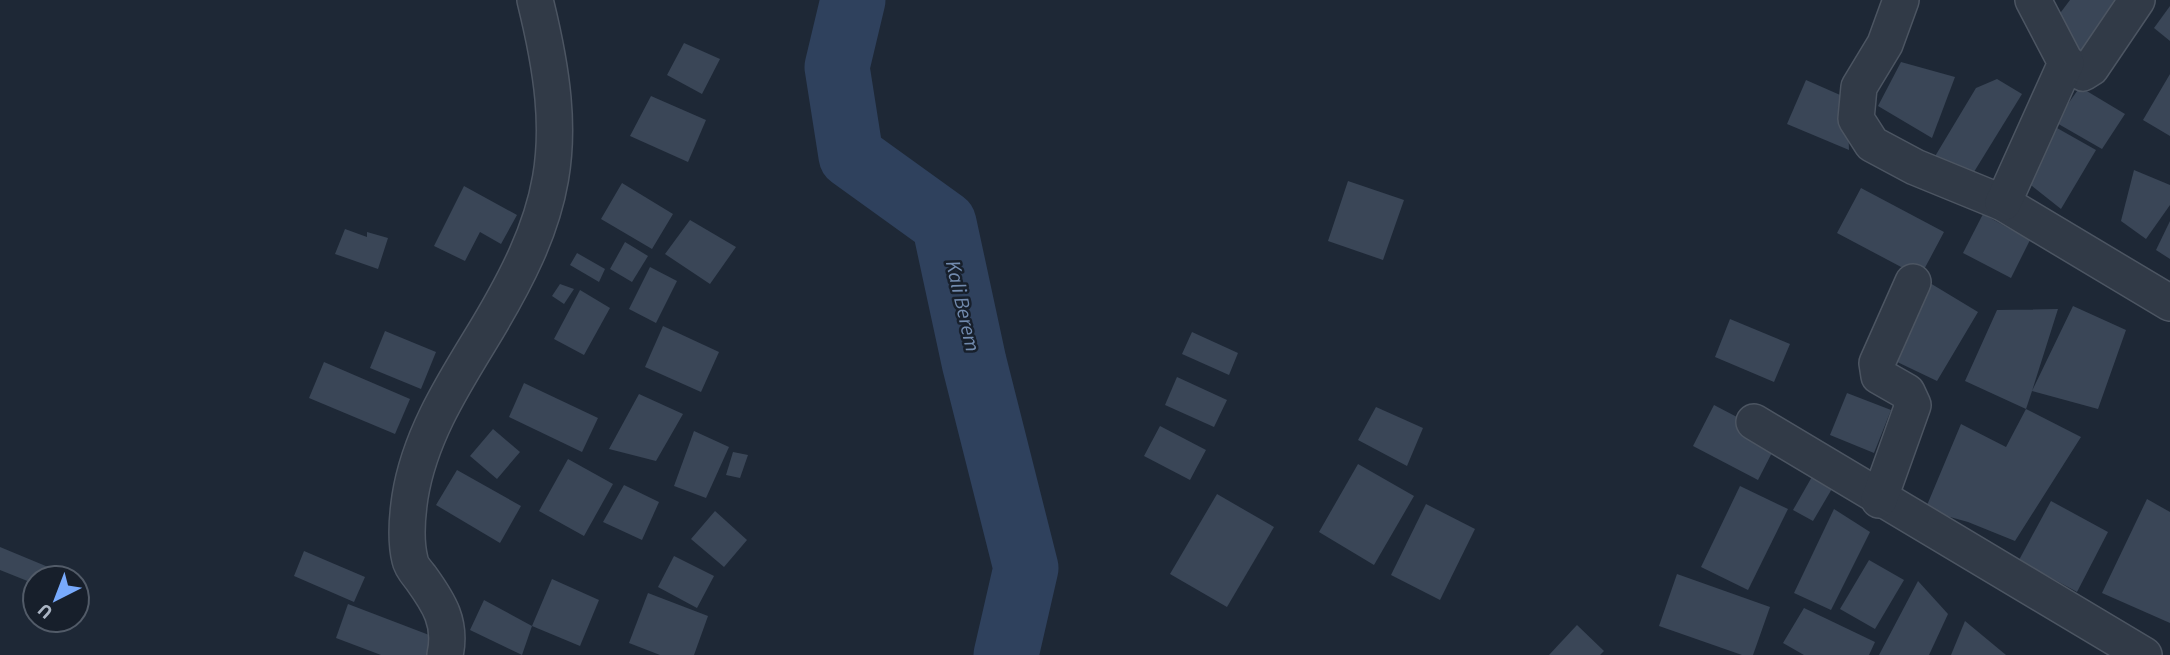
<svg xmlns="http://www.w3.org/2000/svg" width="2170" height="655" font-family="'Source Sans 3',sans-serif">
  <rect width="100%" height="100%" fill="#1e2836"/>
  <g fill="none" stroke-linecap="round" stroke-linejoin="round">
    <!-- river -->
    <polyline stroke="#2f415d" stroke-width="65" points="853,0 837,67 851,156 944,223 974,362 1026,568 1006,655"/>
  </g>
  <!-- building -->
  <g fill="#3a4657">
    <polygon points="2070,0 2122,0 2083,55 2049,28"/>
    <polygon points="2170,6 2170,41 2154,28"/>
    <polygon points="684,43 720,59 702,94 667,75"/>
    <polygon points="1901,62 1955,77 1932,138 1878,106"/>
    <polygon points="2170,74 2170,136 2143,120"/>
    <polygon points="1997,79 2022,94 1969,180 1934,158 1976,88"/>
    <polygon points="1806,80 1847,98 1849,150 1787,124"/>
    <polygon points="2080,87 2125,114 2102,149 2055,122"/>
    <polygon points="651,96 706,120 688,162 630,136"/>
    <polygon points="2057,128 2096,150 2061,209 2027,182"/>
    <polygon points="2134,170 2170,185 2170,205 2146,239 2121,221"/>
    <polygon points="1348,181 1404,200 1383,260 1328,241"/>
    <polygon points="622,183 673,214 652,249 601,219"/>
    <polygon points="464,186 517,215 501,244 480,232 465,261 434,246"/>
    <polygon points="1861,188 1944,232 1920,277 1978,312 1937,381 1891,359 1920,277 1837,233"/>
    <polygon points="1983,214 2030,240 2011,278 1963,253"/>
    <polygon points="690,220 736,247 710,284 665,254"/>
    <polygon points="2170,221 2170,259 2156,250"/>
    <polygon points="345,229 367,237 367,232 388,238 378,269 335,254"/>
    <polygon points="625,242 648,256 632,282 610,269"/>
    <polygon points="577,253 605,269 599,282 570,265"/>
    <polygon points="650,267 677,281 656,323 629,309"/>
    <polygon points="560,284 574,289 564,304 552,296"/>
    <polygon points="580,290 610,308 584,355 554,339"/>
    <polygon points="2073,306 2126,330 2098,409 2032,391 2026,409 1965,381 1997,310 2058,309 2032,391"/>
    <polygon points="1730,319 1790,344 1774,382 1715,357"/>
    <polygon points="663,326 719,352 701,392 645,367"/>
    <polygon points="385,331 436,352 421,389 370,368"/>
    <polygon points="1192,332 1238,353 1229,375 1182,354"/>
    <polygon points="324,362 410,399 395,434 309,398"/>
    <polygon points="1177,377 1227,400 1214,427 1165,405"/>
    <polygon points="524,383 598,418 582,452 509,417"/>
    <polygon points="1847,393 1891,410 1874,453 1830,435"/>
    <polygon points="639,394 683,414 656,461 609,449"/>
    <polygon points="1714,405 1779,439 1758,480 1693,446"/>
    <polygon points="1376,407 1423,428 1407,466 1358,440"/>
    <polygon points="2026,409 2081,437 2015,541 1968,522 1925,510 1961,424 2006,447"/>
    <polygon points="1160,426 1206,450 1190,480 1144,456"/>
    <polygon points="493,429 520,452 497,479 470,456"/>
    <polygon points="694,431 729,447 706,498 674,486"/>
    <polygon points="733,452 748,455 740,478 726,475"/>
    <polygon points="568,459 613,484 584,536 539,511"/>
    <polygon points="1358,464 1414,496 1374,565 1319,532"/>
    <polygon points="457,470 521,506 500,543 436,505"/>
    <polygon points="1813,475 1833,487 1813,521 1793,510"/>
    <polygon points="624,485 659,502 642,540 603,522"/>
    <polygon points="1740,486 1788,509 1748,590 1701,567"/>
    <polygon points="1217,494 1274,527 1227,607 1170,574"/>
    <polygon points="2147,499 2170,512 2170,623 2102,593"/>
    <polygon points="2051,501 2108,532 2077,592 2019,560"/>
    <polygon points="1426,504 1475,529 1440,600 1391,575"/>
    <polygon points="1834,509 1870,532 1831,610 1794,593"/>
    <polygon points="715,511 747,540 724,567 691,539"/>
    <polygon points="0,547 65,574 64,578 35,578 35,584 0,570"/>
    <polygon points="304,551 365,577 354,602 294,576"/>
    <polygon points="674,556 714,576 697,608 658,587"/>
    <polygon points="1869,560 1904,580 1875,629 1840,609"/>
    <polygon points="1677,574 1770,607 1753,655 1742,655 1659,626"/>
    <polygon points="552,579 599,600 580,646 532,626"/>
    <polygon points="1918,581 1948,614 1929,655 1879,655"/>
    <polygon points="648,593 708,616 694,655 660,655 629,643"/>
    <polygon points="484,600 532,626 522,655 470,630"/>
    <polygon points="348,604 437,638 431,655 381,655 336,638"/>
    <polygon points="1804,608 1875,642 1869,655 1804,655 1783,643"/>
    <polygon points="1965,621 2006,655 1951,655"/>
    <polygon points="1577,625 1604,651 1600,655 1549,655"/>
  </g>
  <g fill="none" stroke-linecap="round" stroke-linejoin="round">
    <defs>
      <g id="minor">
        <polyline points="1901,0 1885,44 1859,87 1856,119 1872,144 1915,167 2003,203 2170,303"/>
        <polyline points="2066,63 2083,73 2091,68 2137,0"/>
        <polyline points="2003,203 2066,63 2033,0"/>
        <polyline points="1754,422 2144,655"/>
        <polyline points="1879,500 1913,405 1907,392 1879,376 1877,363 1913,282"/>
        <path d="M445 655C452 623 439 603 421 578 417 573 411 566 410 560 405 540 407 517 410 497 419 440 449 391 479 342 558 213 572 149 535 0"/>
      </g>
    </defs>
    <!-- minor casing -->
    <use href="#minor" stroke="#4c5562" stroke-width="38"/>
    <!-- minor -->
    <use href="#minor" stroke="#313a47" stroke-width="35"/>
  </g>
  <g text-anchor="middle" stroke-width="5" stroke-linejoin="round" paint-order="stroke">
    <!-- water labels -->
    <g font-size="21" font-style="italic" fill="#728baf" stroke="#171f2b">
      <text transform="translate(963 306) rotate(77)" y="7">Kali Berem</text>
    </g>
  </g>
  <!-- north arrow -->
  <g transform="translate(56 599) rotate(222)"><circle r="33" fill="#171f2b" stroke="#525b68" stroke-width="2"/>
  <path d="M0-5L12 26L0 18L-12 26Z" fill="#78aafd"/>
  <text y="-10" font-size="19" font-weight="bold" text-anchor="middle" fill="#abb5c4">U</text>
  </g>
</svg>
